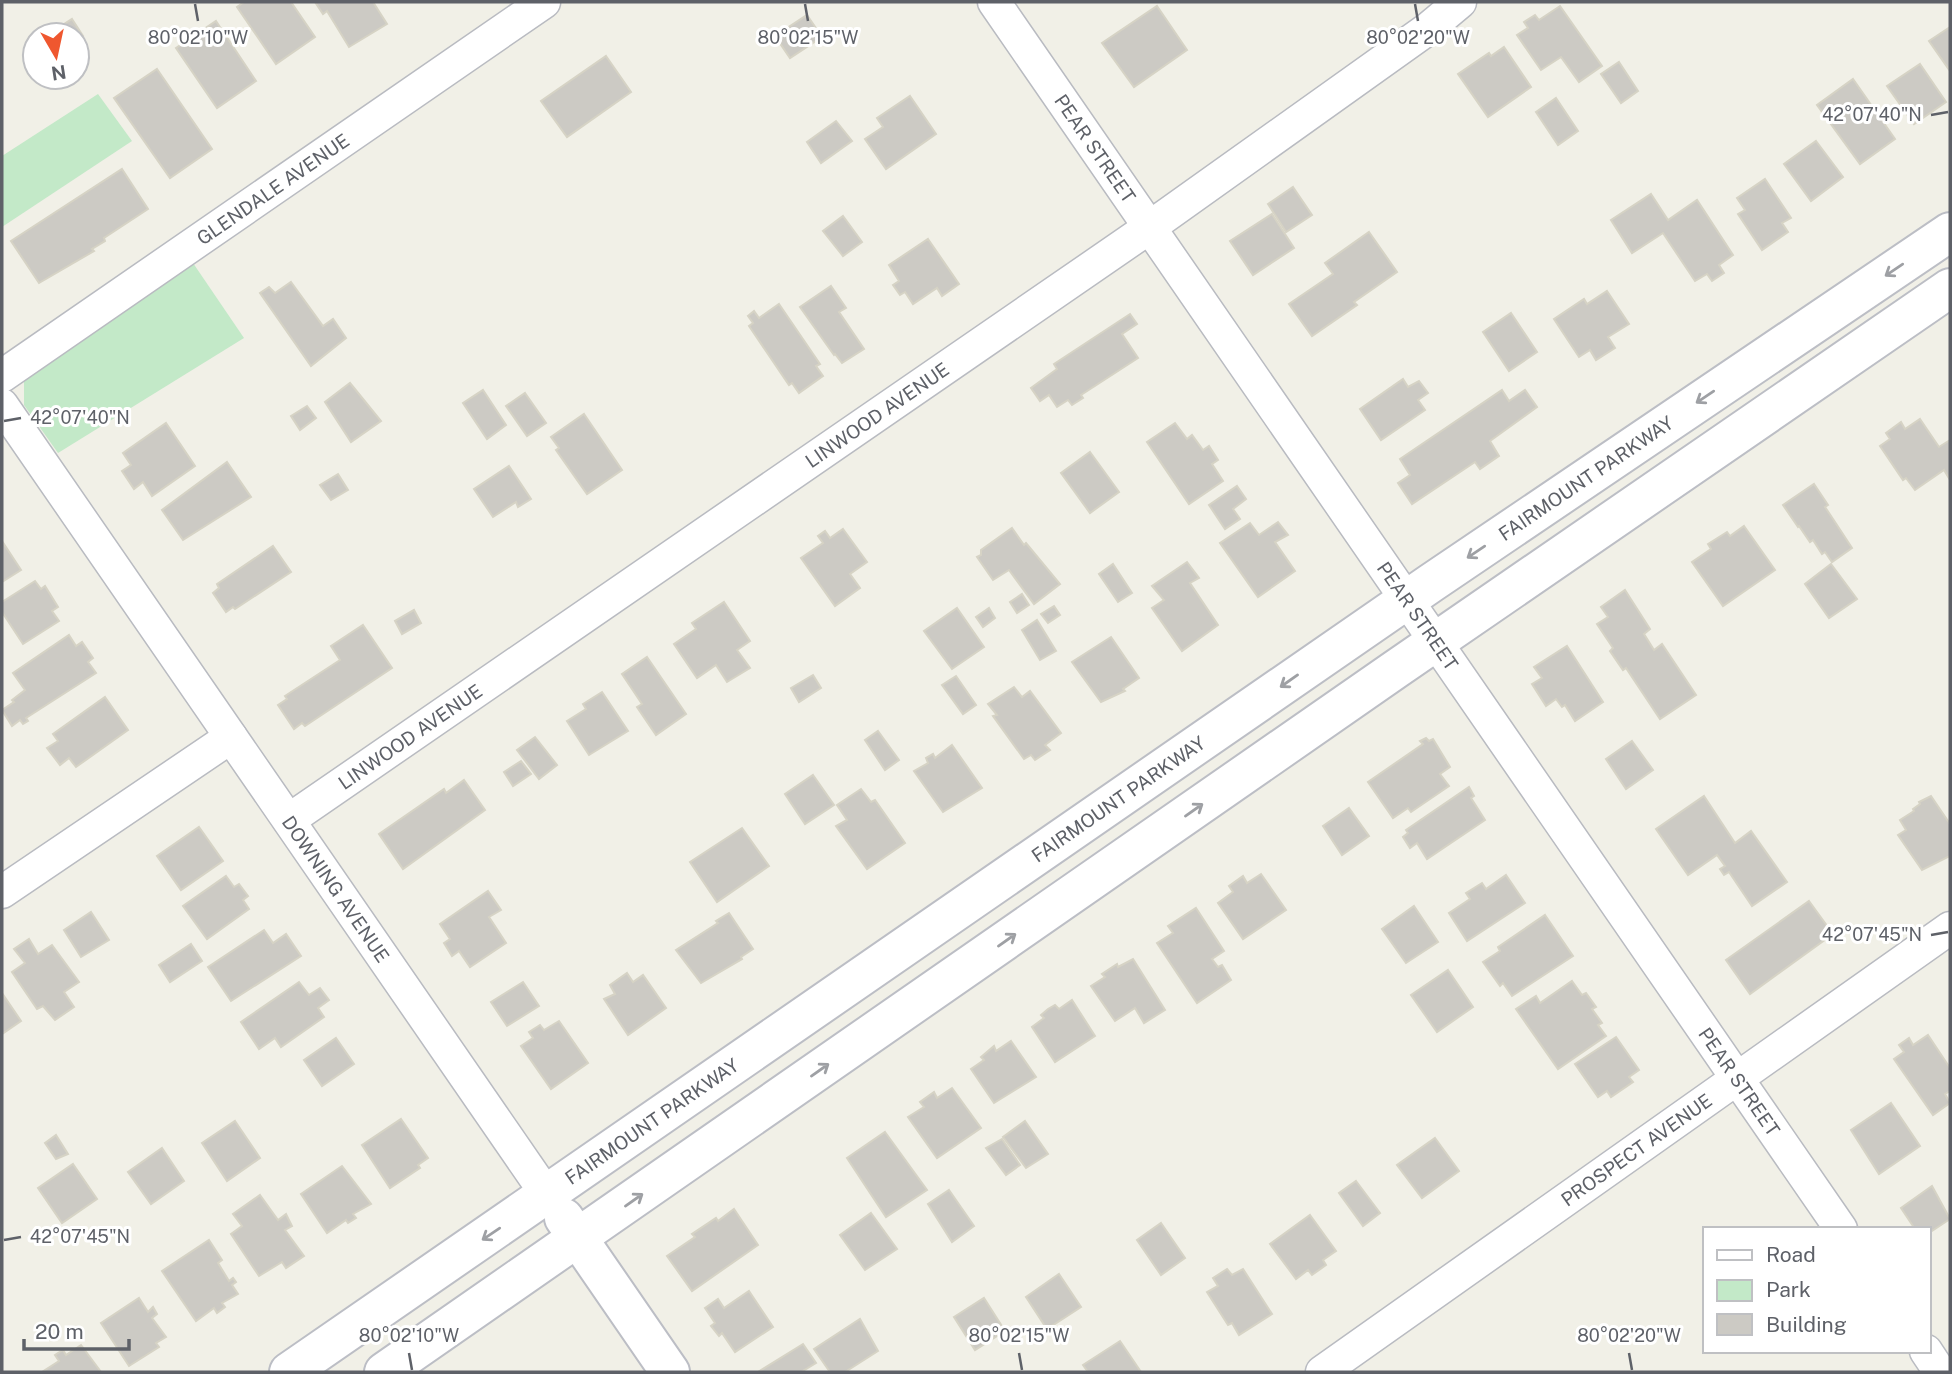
<svg xmlns="http://www.w3.org/2000/svg" width="1952" height="1374" font-family="'Public Sans',sans-serif">
  <rect width="100%" height="100%" fill="#f1f0e7"/>
  <!-- green -->
  <g fill="#c3e9c8">
    <polygon points="98,94 132,141 2,227 2,156"/>
    <polygon points="193,263 244,338 58,453 24,405 24,381"/>
  </g>
  <!-- building -->
  <g fill="#cccac4" stroke="#d6d3c5" stroke-width="2">
    <polygon points="244,2 291,2 315,37 276,64 237,7"/>
    <polygon points="315,2 373,2 387,24 349,47 327,11 323,14"/>
    <polygon points="1157,6 1187,50 1134,87 1102,43"/>
    <polygon points="1560,6 1602,66 1579,82 1561,57 1541,70 1517,35 1528,28 1524,22 1535,15 1539,20"/>
    <polygon points="807,15 822,37 790,58 775,36"/>
    <polygon points="72,19 83,36 77,40 77,35 67,35 61,26"/>
    <polygon points="216,21 256,81 217,108 176,48"/>
    <polygon points="1950,27 1950,71 1929,41"/>
    <polygon points="1504,47 1531,87 1488,117 1458,74 1489,53 1491,56"/>
    <polygon points="606,56 631,92 567,137 541,101"/>
    <polygon points="1619,62 1638,91 1621,103 1601,74"/>
    <polygon points="1920,64 1946,102 1914,124 1887,86"/>
    <polygon points="157,69 212,149 170,178 114,98"/>
    <polygon points="1853,79 1895,139 1860,164 1817,105"/>
    <polygon points="910,96 936,134 886,169 865,139 883,127 877,118"/>
    <polygon points="1556,98 1578,131 1558,145 1536,112"/>
    <polygon points="836,121 852,141 821,163 807,142"/>
    <polygon points="1816,141 1843,177 1811,201 1784,164"/>
    <polygon points="122,169 148,209 104,238 105,241 92,249 94,251 39,283 11,241"/>
    <polygon points="1765,179 1791,218 1782,223 1788,232 1762,250 1738,214 1745,210 1737,198"/>
    <polygon points="1293,187 1312,215 1286,232 1268,204"/>
    <polygon points="1651,194 1668,220 1697,200 1733,255 1719,265 1724,273 1712,281 1707,274 1695,281 1663,233 1632,253 1611,220"/>
    <polygon points="1272,214 1294,248 1253,275 1230,241"/>
    <polygon points="843,216 862,242 843,256 823,231"/>
    <polygon points="1369,232 1397,272 1354,302 1357,305 1312,336 1289,304 1333,274 1325,263"/>
    <polygon points="928,239 959,284 942,296 937,288 913,304 905,292 900,295 893,285 899,281 889,265"/>
    <polygon points="291,282 323,326 333,319 346,338 311,366 260,293 269,287 275,293"/>
    <polygon points="831,286 846,308 839,312 864,349 842,363 835,354 834,355 800,307"/>
    <polygon points="1607,291 1629,324 1608,337 1615,348 1596,360 1590,350 1579,357 1554,319 1584,299 1587,304"/>
    <polygon points="779,304 820,364 816,366 823,376 799,393 792,383 789,385 749,326 753,323 748,316 754,311 759,318"/>
    <polygon points="1511,313 1537,352 1509,371 1483,332"/>
    <polygon points="1130,314 1137,324 1122,334 1138,358 1081,395 1083,398 1072,405 1068,400 1057,407 1049,395 1040,401 1031,388 1057,369 1054,364"/>
    <polygon points="1403,379 1408,387 1419,381 1428,393 1418,400 1425,410 1381,440 1360,409"/>
    <polygon points="350,383 381,421 351,442 325,402"/>
    <polygon points="483,390 506,425 487,439 463,403"/>
    <polygon points="1502,390 1509,401 1525,390 1537,407 1490,441 1499,456 1480,469 1475,462 1412,504 1398,483 1410,475 1400,459"/>
    <polygon points="525,393 546,423 527,436 506,406"/>
    <polygon points="307,406 316,418 300,430 291,416"/>
    <polygon points="584,414 622,470 587,494 556,450 559,448 551,437"/>
    <polygon points="1920,419 1939,447 1950,440 1950,480 1944,470 1915,490 1906,478 1903,480 1880,446 1890,439 1886,433 1901,422 1905,429"/>
    <polygon points="166,423 195,466 152,496 143,482 134,489 122,471 131,465 123,453"/>
    <polygon points="1175,423 1187,439 1192,435 1203,450 1209,446 1218,460 1212,464 1223,481 1189,504 1147,442"/>
    <polygon points="1090,452 1119,492 1090,513 1061,473"/>
    <polygon points="227,462 251,497 183,540 162,510"/>
    <polygon points="509,466 531,499 518,507 516,502 493,517 474,489"/>
    <polygon points="338,474 348,490 331,500 320,485"/>
    <polygon points="1814,484 1828,505 1825,507 1835,522 1852,548 1832,562 1825,552 1822,554 1813,540 1810,542 1799,526 1798,527 1783,505"/>
    <polygon points="1237,486 1246,499 1233,509 1240,519 1225,529 1209,505"/>
    <polygon points="1278,522 1288,535 1275,542 1295,571 1258,597 1220,543 1250,523 1259,535"/>
    <polygon points="1744,526 1775,570 1723,606 1692,562 1711,549 1708,544 1727,532 1730,536"/>
    <polygon points="1012,528 1024,545 1026,543 1060,584 1034,604 1009,570 993,580 977,557 981,555 981,550"/>
    <polygon points="843,529 867,562 850,574 860,588 835,606 801,558 823,543 818,536 825,531 830,538"/>
    <polygon points="2,541 21,570 2,582"/>
    <polygon points="273,546 291,572 235,609 233,607 226,612 213,593 219,588 217,584"/>
    <polygon points="1187,562 1199,578 1190,583 1218,625 1182,651 1152,608 1164,600 1152,586"/>
    <polygon points="1113,564 1132,593 1118,602 1099,574"/>
    <polygon points="1831,564 1857,599 1829,618 1805,584"/>
    <polygon points="35,581 41,589 45,586 58,607 52,611 59,621 23,644 2,612 2,602"/>
    <polygon points="1625,590 1650,629 1644,634 1654,650 1662,644 1696,695 1660,719 1626,668 1623,670 1610,651 1613,648 1597,624 1608,617 1601,607"/>
    <polygon points="1022,594 1029,605 1017,613 1010,602"/>
    <polygon points="724,602 750,641 737,650 750,668 727,682 716,665 697,678 674,644 696,629 692,623"/>
    <polygon points="1054,606 1060,615 1048,623 1041,614"/>
    <polygon points="957,608 984,647 952,669 924,631"/>
    <polygon points="989,608 995,618 983,627 976,617"/>
    <polygon points="414,610 421,623 402,634 395,621"/>
    <polygon points="1037,620 1056,651 1040,660 1022,630"/>
    <polygon points="363,625 392,668 305,726 302,723 294,729 278,705 287,699 285,696 340,660 331,646"/>
    <polygon points="69,635 76,646 82,642 93,658 88,662 96,673 26,718 28,721 23,724 20,720 12,726 2,710 14,702 12,700 25,690 13,673"/>
    <polygon points="1111,637 1139,678 1123,689 1125,691 1101,702 1072,662"/>
    <polygon points="1567,646 1603,702 1575,721 1565,705 1562,707 1556,699 1546,706 1532,684 1542,678 1534,667"/>
    <polygon points="647,657 686,714 656,735 637,707 642,704 622,674"/>
    <polygon points="813,675 821,688 799,702 791,688"/>
    <polygon points="956,676 976,705 963,714 942,685"/>
    <polygon points="1014,687 1022,697 1030,691 1061,733 1045,745 1050,750 1035,760 1031,755 1024,759 993,716 997,715 988,704"/>
    <polygon points="602,692 628,731 589,755 567,721 586,709 583,704"/>
    <polygon points="105,697 128,730 76,767 69,758 60,765 47,748 58,741 53,734"/>
    <polygon points="878,731 899,760 885,770 865,740"/>
    <polygon points="535,737 557,765 539,779 517,750"/>
    <polygon points="1426,738 1429,741 1433,739 1450,767 1440,774 1449,786 1411,812 1408,808 1393,818 1368,782 1423,744 1420,741"/>
    <polygon points="1632,741 1653,770 1626,789 1606,759"/>
    <polygon points="952,745 982,788 943,812 914,771 928,763 926,758 933,754 935,758"/>
    <polygon points="521,761 531,774 513,786 504,772"/>
    <polygon points="813,775 834,805 805,824 785,794"/>
    <polygon points="464,780 485,810 403,869 379,834 444,789 446,793"/>
    <polygon points="1469,787 1474,796 1471,798 1485,820 1427,859 1417,843 1410,848 1403,837 1408,833 1406,830"/>
    <polygon points="861,789 871,802 875,800 905,843 867,869 836,826 847,820 837,805"/>
    <polygon points="1704,796 1735,843 1751,831 1787,882 1752,906 1729,872 1724,875 1720,869 1725,866 1717,855 1688,875 1656,829"/>
    <polygon points="1931,796 1950,824 1950,856 1922,870 1898,835 1906,830 1900,820 1914,811 1913,809 1920,804 1919,802"/>
    <polygon points="1349,808 1369,836 1342,855 1323,826"/>
    <polygon points="199,827 223,861 181,890 157,856"/>
    <polygon points="742,828 769,866 717,902 690,862"/>
    <polygon points="1261,874 1286,910 1243,939 1218,903 1233,892 1229,886 1243,876 1247,883"/>
    <polygon points="1506,875 1525,903 1467,941 1449,913 1470,899 1466,893 1482,883 1486,889"/>
    <polygon points="226,876 234,887 239,884 248,896 243,900 249,909 207,939 183,906"/>
    <polygon points="488,891 501,910 489,917 506,943 470,967 459,951 452,956 444,943 450,939 440,924"/>
    <polygon points="1809,901 1833,934 1750,994 1726,960"/>
    <polygon points="1414,906 1438,942 1406,963 1382,929"/>
    <polygon points="1196,908 1224,951 1212,959 1218,967 1222,965 1231,980 1197,1003 1157,943 1173,933 1168,926"/>
    <polygon points="91,912 109,940 81,957 64,930"/>
    <polygon points="729,913 753,949 741,957 742,959 701,983 676,950 718,923 716,921"/>
    <polygon points="1545,915 1573,956 1512,996 1503,983 1500,986 1483,962 1500,951 1498,947"/>
    <polygon points="264,930 273,943 286,934 301,956 231,1001 208,967"/>
    <polygon points="29,939 38,954 52,945 79,982 64,992 74,1007 55,1020 43,1006 37,1009 12,972 25,963 14,949"/>
    <polygon points="191,944 202,961 170,982 159,965"/>
    <polygon points="1133,959 1165,1010 1144,1023 1135,1008 1115,1021 1091,986 1105,977 1102,974 1117,964 1118,967"/>
    <polygon points="1448,970 1473,1007 1437,1032 1411,995"/>
    <polygon points="627,973 633,982 643,975 666,1008 628,1035 604,999 615,994 610,985"/>
    <polygon points="1572,981 1582,995 1586,993 1596,1007 1592,1009 1602,1023 1598,1025 1606,1036 1558,1069 1516,1009 1536,996 1540,1003"/>
    <polygon points="299,982 309,995 320,988 329,1000 318,1008 324,1017 281,1047 275,1038 259,1049 241,1022"/>
    <polygon points="523,982 539,1006 507,1026 491,1002"/>
    <polygon points="2,993 21,1021 2,1034"/>
    <polygon points="1072,1000 1095,1036 1055,1062 1032,1027 1044,1018 1041,1015 1048,1009 1055,1005 1059,1009"/>
    <polygon points="559,1021 588,1063 551,1089 521,1046 533,1038 529,1032 540,1025 544,1030"/>
    <polygon points="1928,1035 1950,1068 1950,1091 1945,1094 1950,1103 1933,1115 1894,1059 1904,1052 1899,1045 1909,1038 1913,1045"/>
    <polygon points="1616,1037 1639,1070 1629,1077 1633,1082 1611,1097 1607,1091 1598,1097 1575,1064"/>
    <polygon points="336,1038 354,1064 322,1086 304,1060"/>
    <polygon points="1011,1041 1036,1077 994,1103 971,1069 984,1060 981,1057 994,1046 996,1051"/>
    <polygon points="952,1088 981,1128 937,1158 908,1117 924,1107 920,1102 934,1092 937,1098"/>
    <polygon points="1891,1103 1920,1146 1879,1174 1851,1130"/>
    <polygon points="401,1119 428,1158 418,1165 420,1168 390,1188 362,1145"/>
    <polygon points="235,1121 260,1158 227,1181 202,1143"/>
    <polygon points="1025,1121 1048,1154 1026,1168 1003,1137"/>
    <polygon points="885,1132 927,1190 886,1217 847,1158"/>
    <polygon points="56,1135 68,1154 56,1159 45,1143"/>
    <polygon points="1435,1138 1459,1171 1422,1198 1397,1165"/>
    <polygon points="1002,1139 1020,1165 1006,1175 986,1148"/>
    <polygon points="162,1148 184,1181 151,1204 128,1172"/>
    <polygon points="73,1164 97,1199 62,1223 38,1188"/>
    <polygon points="342,1166 371,1204 353,1214 356,1218 348,1223 346,1220 327,1233 301,1194"/>
    <polygon points="1356,1181 1380,1213 1363,1226 1339,1193"/>
    <polygon points="1932,1186 1950,1219 1929,1233 1929,1229 1915,1229 1901,1208"/>
    <polygon points="949,1190 974,1226 952,1242 928,1204"/>
    <polygon points="260,1195 278,1220 286,1214 292,1226 285,1230 304,1256 286,1268 282,1262 259,1276 231,1234 242,1226 233,1214"/>
    <polygon points="734,1209 758,1245 692,1291 667,1256 695,1237 692,1234 716,1218 718,1221"/>
    <polygon points="871,1213 897,1249 865,1270 840,1235"/>
    <polygon points="1310,1215 1336,1251 1323,1260 1326,1265 1312,1275 1308,1270 1296,1279 1270,1244"/>
    <polygon points="1161,1223 1185,1258 1161,1275 1137,1240"/>
    <polygon points="209,1240 222,1260 218,1263 229,1281 233,1278 236,1282 232,1285 238,1294 222,1303 225,1307 217,1313 214,1308 196,1321 162,1271"/>
    <polygon points="1227,1269 1232,1275 1243,1269 1272,1314 1239,1335 1232,1323 1228,1325 1207,1292 1218,1286 1213,1278"/>
    <polygon points="1059,1274 1081,1307 1047,1329 1026,1297"/>
    <polygon points="749,1291 773,1327 735,1352 722,1333 719,1336 711,1326 715,1323 705,1308 718,1299 724,1308"/>
    <polygon points="139,1298 148,1312 153,1307 157,1314 152,1318 166,1337 156,1343 159,1347 129,1366 101,1323"/>
    <polygon points="984,1298 1005,1331 975,1350 954,1317"/>
    <polygon points="860,1319 878,1351 845,1372 830,1372 814,1349"/>
    <polygon points="1120,1341 1141,1372 1088,1372 1083,1365"/>
    <polygon points="803,1344 816,1363 803,1371 804,1372 758,1372"/>
    <polygon points="81,1345 101,1372 42,1372 59,1361 55,1355 63,1350 66,1355"/>
  </g>
  <g fill="none" stroke-linecap="round" stroke-linejoin="round">
    <defs>
      <g id="street">
        <path id="s1" d="M994 2 1841 1229"/>
        <path id="s2" d="M2 376 544 2"/>
        <path id="s3" d="M2 405 547 1195"/>
        <path id="s4" d="M289 820 1150 227 1429 28 1460 2"/>
        <polyline points="2,892 231,737"/>
        <polyline points="1926,1351 1940,1372"/>
        <path id="s5" d="M1322 1372 1950 928"/>
      </g>
      <g id="secondary">
        <polyline points="564,1218 670,1372"/>
        <path id="s6" d="M289 1372 1431 583 1950 232"/>
        <polyline points="384,1372 1396,669 1950,288"/>
      </g>
    </defs>
    <!-- street casing -->
    <use href="#street" stroke="#b9bbc1" stroke-width="35"/>
    <!-- secondary casing -->
    <use href="#secondary" stroke="#bcbec5" stroke-width="42"/>
    <!-- street -->
    <use href="#street" stroke="#fff" stroke-width="32"/>
    <!-- secondary -->
    <use href="#secondary" stroke="#fff" stroke-width="38"/>
  </g>
  <!-- one-way arrows -->
  <defs><path id="oneway-shaft" d="M-6 0H5M1.5-3L5.5 0L1.5 3" fill="none" stroke-width="1.6" stroke-linecap="round" stroke-linejoin="round" transform="scale(1.75)"/></defs>
  <g stroke="#9ea0a4">
    <use href="#oneway-shaft" transform="translate(1894 270) rotate(146)"/>
    <use href="#oneway-shaft" transform="translate(1705 397) rotate(146)"/>
    <use href="#oneway-shaft" transform="translate(1476 552) rotate(146)"/>
    <use href="#oneway-shaft" transform="translate(1289 681) rotate(145)"/>
    <use href="#oneway-shaft" transform="translate(1194 810) rotate(-35)"/>
    <use href="#oneway-shaft" transform="translate(1007 940) rotate(-35)"/>
    <use href="#oneway-shaft" transform="translate(820 1070) rotate(-35)"/>
    <use href="#oneway-shaft" transform="translate(634 1200) rotate(-35)"/>
    <use href="#oneway-shaft" transform="translate(491 1234) rotate(146)"/>
  </g>
  <!-- ticks -->
  <path fill="none" stroke="#5e6168" stroke-width="2.5" d="M195 4 198 21M805 4 808 21M1415 4 1418 21M1931 115 1948 112M4 421 21 418M1931 935 1948 932M4 1240 21 1237M409 1353 412 1370M1019 1353 1022 1370M1629 1353 1632 1370"/>
  <g text-anchor="middle" stroke-width="6" stroke-linejoin="round" paint-order="stroke">
    <!-- street labels -->
    <g font-size="19" fill="#5e6168" stroke="#fff">
      <text dy="7" stroke="none"><textPath href="#s1" startOffset="178">PEAR STREET</textPath></text>
      <text dy="7" stroke="none"><textPath href="#s2" startOffset="329">GLENDALE AVENUE</textPath></text>
      <text dy="7" stroke="none"><textPath href="#s4" startOffset="714">LINWOOD AVENUE</textPath></text>
      <text dy="7" stroke="none"><textPath href="#s6" startOffset="1575">FAIRMOUNT PARKWAY</textPath></text>
      <text dy="7" stroke="none"><textPath href="#s1" startOffset="746">PEAR STREET</textPath></text>
      <text dy="7" stroke="none"><textPath href="#s4" startOffset="147">LINWOOD AVENUE</textPath></text>
      <text dy="7" stroke="none"><textPath href="#s6" startOffset="1008">FAIRMOUNT PARKWAY</textPath></text>
      <text dy="7" stroke="none"><textPath href="#s3" startOffset="588">DOWNING AVENUE</textPath></text>
      <text dy="7" stroke="none"><textPath href="#s1" startOffset="1312">PEAR STREET</textPath></text>
      <text dy="7" stroke="none"><textPath href="#s6" startOffset="441">FAIRMOUNT PARKWAY</textPath></text>
      <text dy="7" stroke="none"><textPath href="#s5" startOffset="385">PROSPECT AVENUE</textPath></text>
    </g>
  </g>
  <g font-size="18" text-anchor="middle" fill="#5e6168" stroke="#fff" stroke-width="6" stroke-linejoin="round" paint-order="stroke">
    <text x="198" y="44">80°02'10"W</text>
    <text x="808" y="44">80°02'15"W</text>
    <text x="1418" y="44">80°02'20"W</text>
    <text x="1872" y="121">42°07'40"N</text>
    <text x="80" y="424">42°07'40"N</text>
    <text x="1872" y="941">42°07'45"N</text>
    <text x="80" y="1243">42°07'45"N</text>
    <text x="409" y="1342">80°02'10"W</text>
    <text x="1019" y="1342">80°02'15"W</text>
    <text x="1629" y="1342">80°02'20"W</text>
  </g>
  <!-- border -->
  <rect width="1952" height="1374" fill="none" stroke="#5e6168" stroke-width="7"/>
  <!-- legend -->
  <rect x="1703" y="1227" width="228" height="126" fill="#ffffff" stroke="#bfc0c3" stroke-width="2"/>
  <rect x="1717" y="1250" width="35" height="10" fill="#ffffff" stroke="#bfc0c3" stroke-width="2"/>
  <text x="1766" y="1262" font-size="21" fill="#5e6168">Road</text>
  <rect x="1717" y="1280" width="35" height="21" fill="#c3e9c8" stroke="#bfc0c3" stroke-width="2"/>
  <text x="1766" y="1297" font-size="21" fill="#5e6168">Park</text>
  <rect x="1717" y="1314" width="35" height="21" fill="#cccac4" stroke="#bfc0c3" stroke-width="2"/>
  <text x="1766" y="1332" font-size="21" fill="#5e6168">Building</text>
  <!-- north arrow -->
  <g transform="translate(56 56) rotate(171)"><circle r="33" fill="#ffffff" stroke="#bfc0c3" stroke-width="2"/>
  <path d="M0-5L12 26L0 18L-12 26Z" fill="#ef572f"/>
  <text y="-10" font-size="19" font-weight="bold" text-anchor="middle" fill="#5e6168">N</text>
  </g>
  <!-- scale -->
  <path d="M24 1339v10h105v-10" fill="none" stroke="#5e6168" stroke-width="3.5"/>
  <text x="35" y="1339" font-size="21" fill="#5e6168" stroke="#ffffff" stroke-width="5" paint-order="stroke">20 m</text>
</svg>
